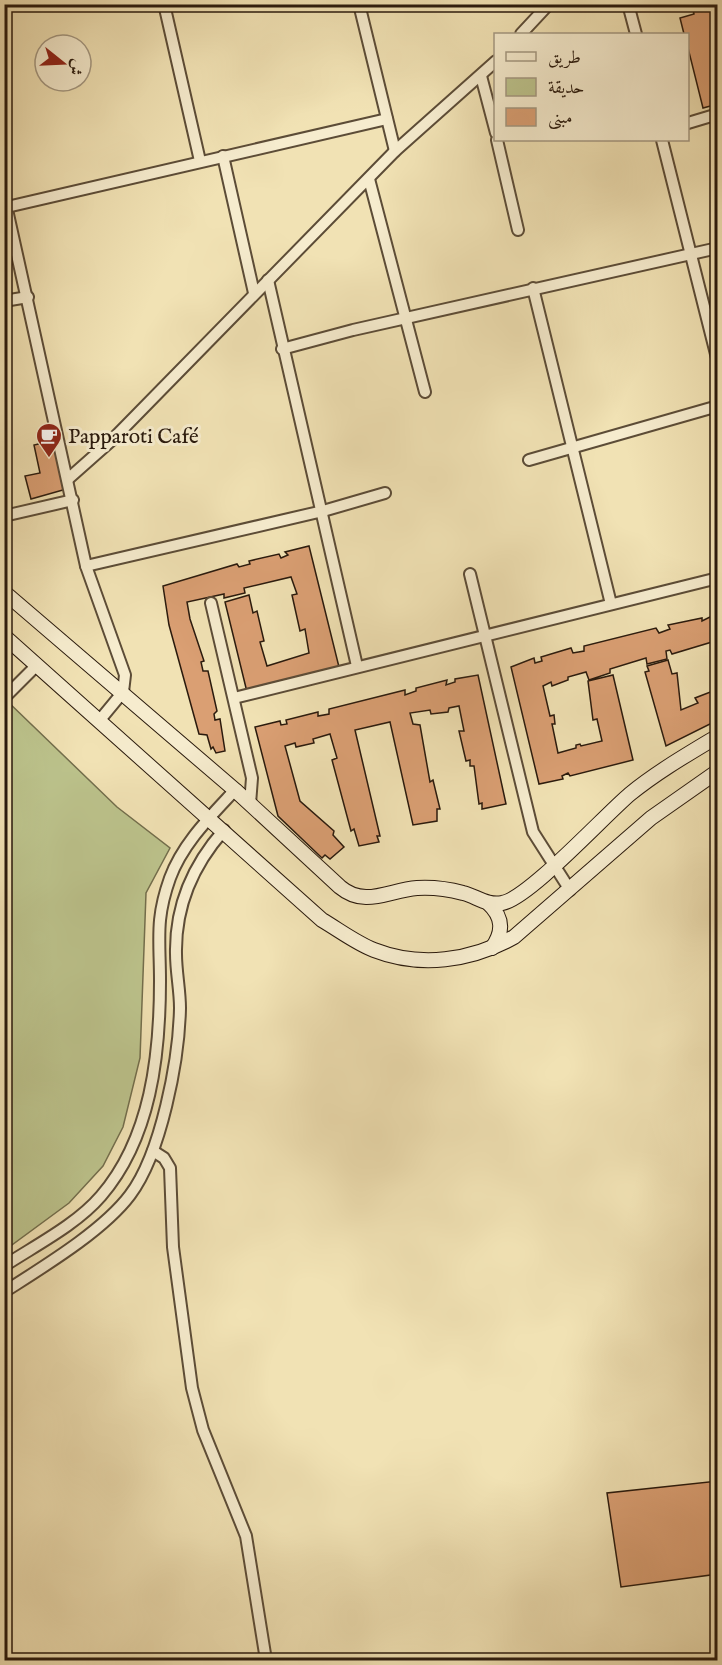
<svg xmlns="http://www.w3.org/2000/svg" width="722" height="1665" font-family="'IM FELL English',Amiri,serif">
  <rect width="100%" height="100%" fill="#f1e2b4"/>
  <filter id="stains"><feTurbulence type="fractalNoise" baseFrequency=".00333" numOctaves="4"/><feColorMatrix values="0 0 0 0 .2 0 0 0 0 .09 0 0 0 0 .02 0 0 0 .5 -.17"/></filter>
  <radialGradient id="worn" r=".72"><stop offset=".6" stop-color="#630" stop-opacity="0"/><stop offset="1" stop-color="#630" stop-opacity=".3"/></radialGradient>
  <!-- green -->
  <polygon fill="#bcc38c" stroke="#736e4c" stroke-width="1.5" points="4,698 117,807 170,848 146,893 140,1058 123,1127 103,1166 69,1203 5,1250"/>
  <!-- building -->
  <g fill="#da9f73" stroke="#2a1a0d" stroke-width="1.5">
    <polygon points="692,4 718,4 718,104 703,108 688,48 688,34 684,34 680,18 694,14"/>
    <polygon points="56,440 70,488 31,499 25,476 40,473 34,445"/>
    <polygon points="309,546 339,667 247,692 225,602 249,595 253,613 257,611 264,641 260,642 267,666 309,653 305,629 300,631 292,595 297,594 291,577 244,588 245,593 224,598 224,594 187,602 190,619 204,661 201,662 203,671 208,671 217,711 214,714 215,720 220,719 225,751 216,753 213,747 211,749 207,735 199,734 169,625 163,586 237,564 239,567 250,564 249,561 279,554 281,558 288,555 285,552"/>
    <polygon points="718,613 718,660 712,642 672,654 670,650 666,651 667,659 647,664 646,658 610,669 610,673 589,680 586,672 568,677 568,680 552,686 551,682 543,686 550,716 554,715 555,724 552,724 558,753 576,748 576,745 580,744 581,746 602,741 597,719 593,720 588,681 613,675 633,760 570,776 568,773 562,776 563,779 539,784 511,667 534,658 535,663 542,661 541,657 571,648 573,653 584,651 584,646 656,628 659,633 670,629 668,625 702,618 702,621"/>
    <polygon points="668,660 672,674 677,673 681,710 698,703 695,698 718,689 718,720 666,746 645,672 649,671 647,666"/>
    <polygon points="478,675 506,804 482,809 482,803 479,804 474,766 470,766 470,760 466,761 459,731 464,731 459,706 449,708 448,712 431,714 430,710 410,713 413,724 420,725 430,782 433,780 440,809 437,809 437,821 413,825 390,722 355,730 380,836 377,836 379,842 359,846 354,829 351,831 332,760 337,758 330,734 313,739 314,743 296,747 295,743 285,746 300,801 334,831 333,835 344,847 330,859 325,855 322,858 278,816 255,727 280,721 281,725 287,724 286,720 318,712 318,716 329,714 329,709 405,690 405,695 416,691 416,688 447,680 446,685 455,682 455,679"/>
    <polygon points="718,1481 718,1574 621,1587 607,1493"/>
  </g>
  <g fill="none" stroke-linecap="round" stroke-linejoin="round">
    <defs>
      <g id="street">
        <polyline points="164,4 200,161"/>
        <polyline points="359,4 395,151"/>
        <polyline points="628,4 636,34"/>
        <polyline points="521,34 549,4"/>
        <polyline points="481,76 496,133"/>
        <polyline points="688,123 718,114"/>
        <polyline points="497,140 518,230"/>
        <polyline points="662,140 718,362"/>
        <polyline points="223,156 254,293"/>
        <polyline points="369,179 425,392"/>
        <polyline points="4,196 86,566 125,675 123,692 99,721"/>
        <polyline points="7,207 387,119"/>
        <polyline points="268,280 357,666"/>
        <polyline points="533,288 611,604"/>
        <polyline points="4,301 28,297"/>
        <polyline points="282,349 353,330 718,248"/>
        <polyline points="529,460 718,406"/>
        <polyline points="68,479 112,440 395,151 496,61"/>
        <polyline points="4,516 73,500"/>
        <polyline points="86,566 323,511 385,493"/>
        <polyline points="470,574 533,832 570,890"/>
        <polyline points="211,603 252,778 250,804"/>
        <polyline points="4,698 37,665"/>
        <polyline points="234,698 718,578"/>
        <polyline points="153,1151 164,1158 170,1168 173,1247 192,1388 203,1430 246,1536 266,1660"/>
        <path d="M4 1266C36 1245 76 1225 101 1196 151 1138 160 1055 160 981 160 939 155 920 170 878 183 843 210 817 235 790"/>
        <path d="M4 1292C43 1267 103 1231 130 1195 161 1154 179 1060 180 1008 180 990 176 972 176 954 175 906 193 865 224 830"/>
      </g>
      <g id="secondary">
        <path d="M4 592 235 790 340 887C365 908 389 890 417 888 433 887 448 889 463 893 476 896 487 906 502 903 528 899 604 816 630 794 657 772 688 754 718 736"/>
        <path d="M4 636 322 920C339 930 356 943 374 950 420 968 471 961 514 937L651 818 718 771"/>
        <path d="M488 903C503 917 504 931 492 948"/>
      </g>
    </defs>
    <!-- street casing -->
    <use href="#street" stroke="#5c4c37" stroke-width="14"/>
    <!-- secondary casing -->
    <use href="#secondary" stroke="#2a1a0d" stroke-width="16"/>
    <!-- street -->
    <use href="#street" stroke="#f6ecce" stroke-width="10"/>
    <!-- secondary -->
    <use href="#secondary" stroke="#f6ecce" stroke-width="14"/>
  </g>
  <!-- icons -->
  <defs>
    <symbol id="cafe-pin" viewBox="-11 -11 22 30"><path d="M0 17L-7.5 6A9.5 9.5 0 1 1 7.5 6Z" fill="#8f2418" stroke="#f6ecce"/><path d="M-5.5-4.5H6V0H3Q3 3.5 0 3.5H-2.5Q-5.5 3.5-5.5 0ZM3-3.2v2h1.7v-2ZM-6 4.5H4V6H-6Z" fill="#fff"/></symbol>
  </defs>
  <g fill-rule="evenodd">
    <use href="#cafe-pin" x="34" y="421" width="30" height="40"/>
  </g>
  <g text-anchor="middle" stroke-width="6" stroke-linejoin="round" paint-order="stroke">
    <!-- poi labels -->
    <g font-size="21" fill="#2a1a0d" stroke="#f6ecce" text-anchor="start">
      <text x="68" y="443">Papparoti Café</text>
    </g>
  </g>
  <!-- margin -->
  <rect width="722" height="1665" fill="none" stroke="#f1e2b4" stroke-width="24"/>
  <rect x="6" y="6" width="710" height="1653" fill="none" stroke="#2a1a0d" stroke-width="3"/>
  <rect x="12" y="12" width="698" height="1641" fill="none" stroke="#2a1a0d" stroke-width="1.5"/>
  <!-- legend -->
  <rect x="494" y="33" width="195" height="108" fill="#f6ecce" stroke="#a49881" stroke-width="1.5"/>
  <rect x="506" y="52" width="30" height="9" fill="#f6ecce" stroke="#a49881" stroke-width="1.5"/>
  <text x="548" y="63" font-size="18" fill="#2a1a0d">طريق</text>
  <rect x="506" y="78" width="30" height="18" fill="#bcc38c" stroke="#a49881" stroke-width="1.5"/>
  <text x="548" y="93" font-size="18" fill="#2a1a0d">حديقة</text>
  <rect x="506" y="108" width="30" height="18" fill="#da9f73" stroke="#a49881" stroke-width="1.5"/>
  <text x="548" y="123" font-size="18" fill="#2a1a0d">مبنى</text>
  <!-- north arrow -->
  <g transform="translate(63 63) rotate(108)"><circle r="28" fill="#f6ecce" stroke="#a49881" stroke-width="1.5"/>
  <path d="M0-4.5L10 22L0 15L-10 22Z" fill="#8f2418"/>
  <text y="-9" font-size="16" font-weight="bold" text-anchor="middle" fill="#2a1a0d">ش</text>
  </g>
  <rect width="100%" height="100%" filter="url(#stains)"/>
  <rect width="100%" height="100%" fill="url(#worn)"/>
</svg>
